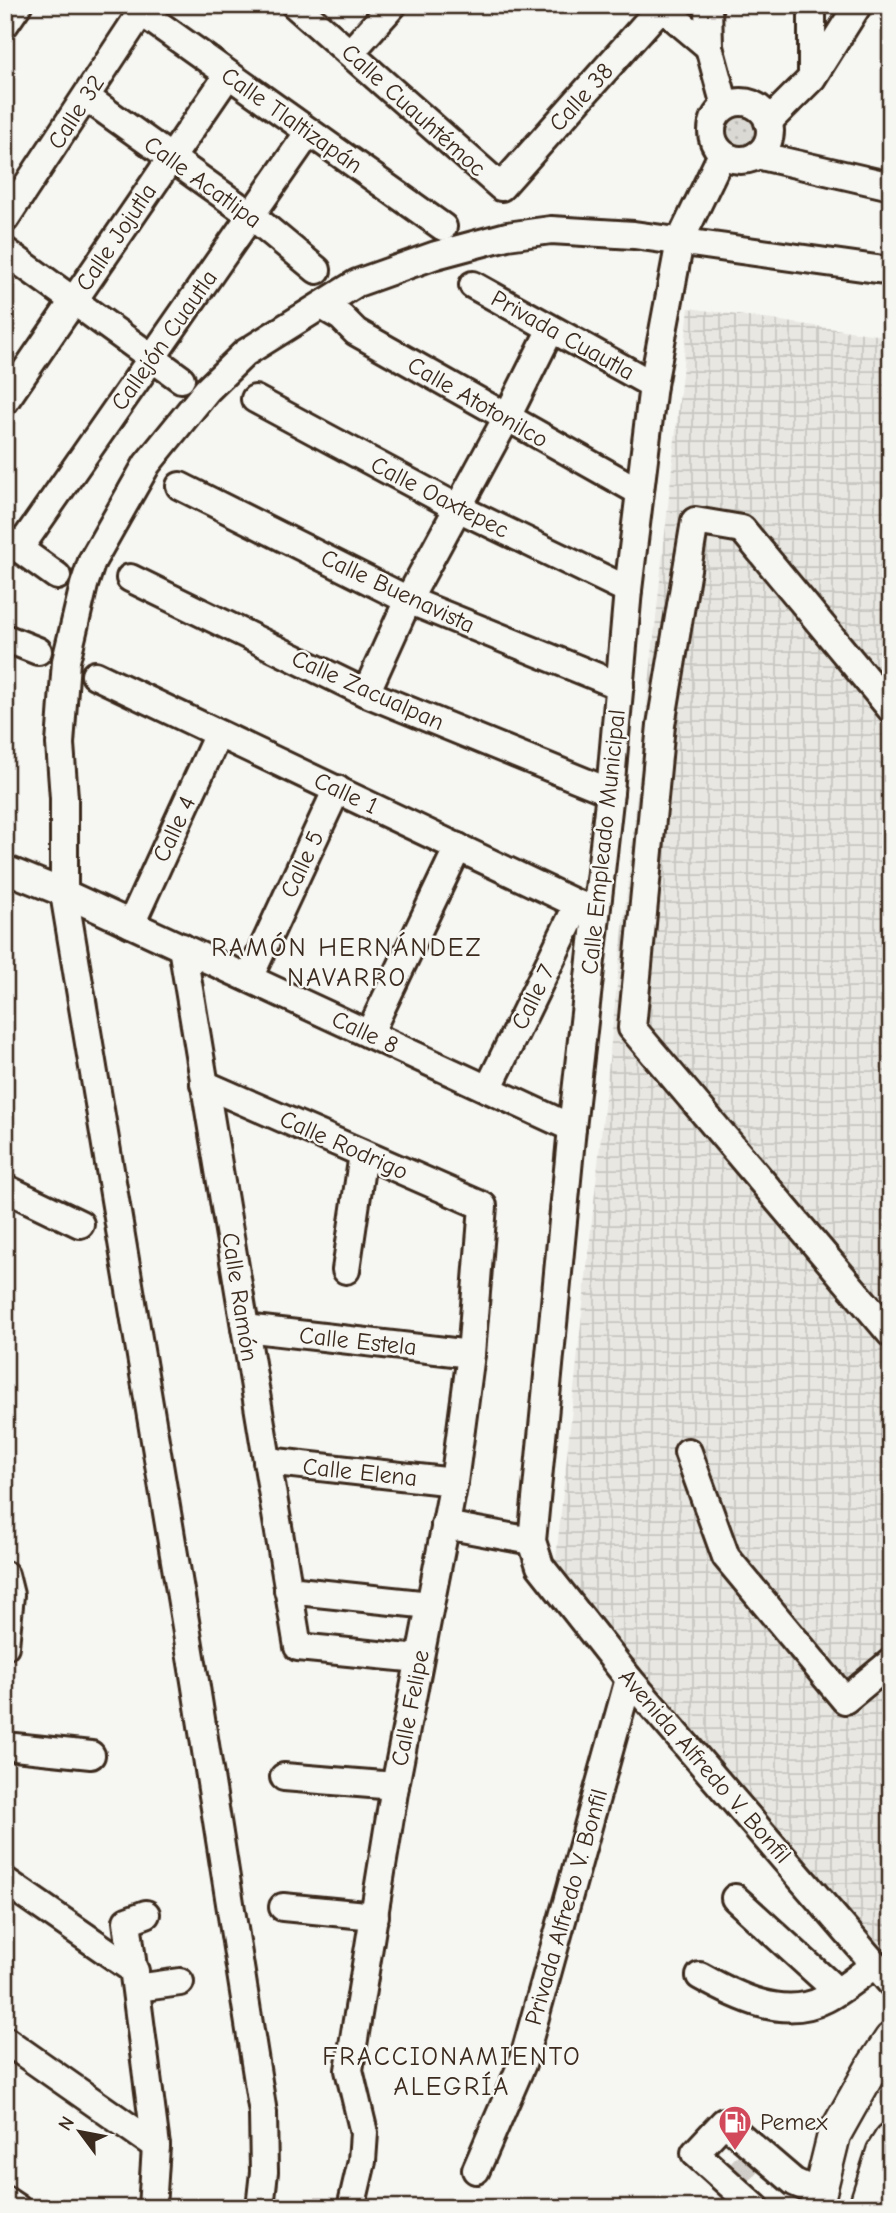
<svg xmlns="http://www.w3.org/2000/svg" width="896" height="2213" font-family="'Comic Neue',sans-serif">
  <defs>
    <pattern id="industrial-grid" width="8" height="8" patternUnits="userSpaceOnUse" patternTransform="scale(1.75)"><rect width="8" height="8" fill="#e8e7e2"/><path d="M0 4h8M4 0v8" fill="none" stroke="#c8c6c1"/></pattern>
    <pattern id="grass-dots" width="8" height="8" patternUnits="userSpaceOnUse" patternTransform="scale(1.75)"><rect width="8" height="8" fill="#dad9d3"/><path d="M2 2h.1M6 6h.1" fill="none" stroke="#bcbab5" stroke-width="1.8" stroke-linecap="round"/></pattern>
  </defs>
  <rect width="100%" height="100%" fill="#f6f6f2"/>
  <filter id="ink" filterUnits="userSpaceOnUse"><feTurbulence type="fractalNoise" baseFrequency=".0143" numOctaves="2"/><feDisplacementMap in="SourceGraphic" scale="14" xChannelSelector="R" yChannelSelector="G"/><feConvolveMatrix kernelMatrix="1 2 1 2 8 2 1 2 1" color-interpolation-filters="sRGB"/></filter>
  <g filter="url(#ink)">
    <!-- industrial -->
    <polygon fill="url(#industrial-grid)" points="689,308 891,337 891,1962 555,1569"/>
    <!-- grass -->
    <circle fill="url(#grass-dots)" stroke="#8a8278" stroke-width="2" cx="739" cy="131" r="20"/>
    <g fill="none" stroke-linecap="round" stroke-linejoin="round">
      <!-- minor-tunnel -->
      <polyline stroke="#d1cdc8" stroke-width="26" stroke-dasharray="26 13" stroke-linecap="butt" points="735,2177 750,2161"/>
      <defs>
        <g id="minor">
          <polyline points="134,5 141,12 443,227"/>
          <polyline points="295,5 501,187 661,7"/>
          <polyline points="659,5 709,47"/>
          <polyline points="708,5 709,47 725,106"/>
          <polyline points="5,24 18,5"/>
          <polyline points="350,53 393,5"/>
          <polyline points="812,77 812,5"/>
          <polyline points="86,97 252,216 317,270"/>
          <circle cx="741" cy="131" r="29"/>
          <polyline points="768,122 812,78 858,5"/>
          <polyline points="722,154 680,241 653,385 628,590 610,792 572,1128 532,1541 540,1566 629,1679 891,1983"/>
          <polyline points="757,155 891,186"/>
          <polyline points="5,219 146,5"/>
          <polyline points="5,251 181,379"/>
          <polyline points="473,285 653,385"/>
          <polyline points="322,306 341,317 356,332 638,491"/>
          <polyline points="255,399 458,508 628,590"/>
          <polyline points="5,401 228,75"/>
          <polyline points="180,486 408,600 620,686"/>
          <polyline points="7,540 57,576"/>
          <polyline points="19,549 309,132"/>
          <polyline points="130,578 366,693 610,792"/>
          <polyline points="5,638 38,651"/>
          <polyline points="95,675 596,913"/>
          <polyline points="366,693 408,600 506,419 551,329"/>
          <polyline points="891,709 742,529 695,521 661,725 632,1028 891,1334"/>
          <polyline points="5,869 64,893 572,1128"/>
          <polyline points="131,924 218,734"/>
          <polyline points="182,947 298,1647 419,1659"/>
          <polyline points="249,978 337,789"/>
          <polyline points="369,1034 458,847"/>
          <polyline points="204,1084 483,1206 471,1354 454,1482 395,1786 349,2070 364,2133 362,2161 351,2208"/>
          <polyline points="488,1089 578,904"/>
          <polyline points="5,1188 80,1224"/>
          <polyline points="346,1270 363,1154"/>
          <polyline points="245,1328 471,1354"/>
          <polyline points="688,1452 726,1557 845,1700 891,1662"/>
          <polyline points="267,1461 454,1482"/>
          <polyline points="445,1525 532,1541"/>
          <polyline points="5,1575 10,1595 5,1646"/>
          <polyline points="288,1590 430,1605"/>
          <polyline points="5,1746 91,1755"/>
          <polyline points="284,1777 395,1786"/>
          <polyline points="5,1881 135,1971"/>
          <polyline points="735,1898 837,1991"/>
          <polyline points="283,1907 375,1916"/>
          <polyline points="146,1914 127,1921 156,2146 152,2208"/>
          <path d="M700 1976C736 1996 784 2021 825 1999 843 1990 859 1976 875 1964"/>
          <polyline points="137,1988 180,1982"/>
          <polyline points="5,2040 156,2146"/>
          <polyline points="476,2170 522,2064 629,1679"/>
          <polyline points="5,2200 17,2208"/>
          <polyline points="260,2208 264,2172 263,2113 195,1681 64,893 64,798 60,744 66,661 84,585 92,561 147,464 207,390 245,353 357,283 436,255 507,236 551,230 634,235 891,271"/>
          <polyline points="756,2208 695,2153 724,2122 794,2182 812,2190"/>
        </g>
        <g id="major">
          <polyline points="816,2208 834,2135 871,2069 891,2039"/>
          <polyline points="865,2208 883,2152 891,2139"/>
        </g>
      </defs>
      <!-- minor casing -->
      <use href="#minor" stroke="#3b2a1e" stroke-width="32"/>
      <!-- major casing -->
      <use href="#major" stroke="#3b2a1e" stroke-width="37"/>
      <!-- minor -->
      <use href="#minor" stroke="#f6f6f2" stroke-width="26"/>
      <!-- major -->
      <use href="#major" stroke="#f6f6f2" stroke-width="32"/>
    </g>
  </g>
  <!-- icons -->
  <defs>
    <symbol id="fuel-pin" viewBox="-11 -11 22 30"><path d="M0 17L-7.5 6A9.5 9.5 0 1 1 7.5 6Z" fill="#d1495b" stroke="#f6f6f2"/><path d="M-5.5-6h7V0h2V4h1.3V-2.5L3-4.5l.8-.8L6-3V5H2.5V1h-1V6h-7ZM-4.2-4.7v3.2H.2V-4.7Z" fill="#fff"/></symbol>
  </defs>
  <g fill-rule="evenodd">
    <use href="#fuel-pin" x="716" y="2103" width="38" height="52"/>
  </g>
  <g text-anchor="middle" stroke-width="5" stroke-linejoin="round" paint-order="stroke">
    <!-- street labels -->
    <g font-size="24" fill="#3b2a1e" stroke="#f6f6f2">
      <text transform="translate(581 97) rotate(-48)" y="8">Calle 38</text>
      <text transform="translate(414 110) rotate(42)" y="8">Calle Cuauhtémoc</text>
      <text transform="translate(76 112) rotate(-57)" y="8">Calle 32</text>
      <text transform="translate(292 120) rotate(35)" y="8">Calle Tlaltizapán</text>
      <text transform="translate(203 182) rotate(36)" y="8">Calle Acatlipa</text>
      <text transform="translate(116 237) rotate(-56)" y="8">Calle Jojutla</text>
      <text transform="translate(563 335) rotate(29)" y="8">Privada Cuautla</text>
      <text transform="translate(164 340) rotate(-55)" y="8">Callejón Cuautla</text>
      <text transform="translate(478 402) rotate(30)" y="8">Calle Atotonilco</text>
      <text transform="translate(440 497) rotate(27)" y="8">Calle Oaxtepec</text>
      <text transform="translate(398 591) rotate(25)" y="8">Calle Buenavista</text>
      <text transform="translate(368 690) rotate(24)" y="8">Calle Zacualpan</text>
      <text transform="translate(346 793) rotate(25)" y="8">Calle 1</text>
      <text transform="translate(174 829) rotate(-65)" y="8">Calle 4</text>
      <text transform="translate(603 842) rotate(-84)" y="8">Calle Empleado Municipal</text>
      <text transform="translate(302 864) rotate(-65)" y="8">Calle 5</text>
      <text transform="translate(533 997) rotate(-64)" y="8">Calle 7</text>
      <text transform="translate(365 1032) rotate(25)" y="8">Calle 8</text>
      <text transform="translate(344 1145) rotate(24)" y="8">Calle Rodrigo</text>
      <text transform="translate(240 1297) rotate(81)" y="8">Calle Ramón</text>
      <text transform="translate(358 1341) rotate(6)" y="8">Calle Estela</text>
      <text transform="translate(360 1472) rotate(6)" y="8">Calle Elena</text>
      <text transform="translate(410 1708) rotate(-79)" y="8">Calle Felipe</text>
      <text transform="translate(705 1766) rotate(49)" y="8">Avenida Alfredo V. Bonfil</text>
      <text transform="translate(566 1907) rotate(-74)" y="8">Privada Alfredo V. Bonfil</text>
    </g>
    <!-- poi labels -->
    <g font-size="24" fill="#3b2a1e" stroke="#f6f6f2" text-anchor="start">
      <text x="760" y="2130">Pemex</text>
    </g>
    <!-- neighbourhood labels -->
    <g font-size="26" letter-spacing="2" fill="#3b2a1e" stroke="#f6f6f2">
      <text x="347" y="956">RAMÓN HERNÁNDEZ<tspan x="347" dy="30">NAVARRO</tspan></text>
      <text x="452" y="2065">FRACCIONAMIENTO<tspan x="452" dy="30">ALEGRÍA</tspan></text>
    </g>
  </g>
  <!-- margin -->
  <rect width="896" height="2213" fill="none" stroke="#f6f6f2" stroke-width="28"/>
  <rect x="14" y="14" width="868" height="2185" fill="none" stroke="#3b2a1e" stroke-width="2.5" filter="url(#ink)"/>
  <!-- north arrow -->
  <g transform="translate(80 2132) rotate(302)" stroke="#f6f6f2" stroke-width="5" paint-order="stroke">
  <path d="M0-5L12 26L0 18L-12 26Z" fill="#3b2a1e"/>
  <text y="-10" font-size="19" font-weight="bold" text-anchor="middle" fill="#3b2a1e">N</text>
  </g>
</svg>
